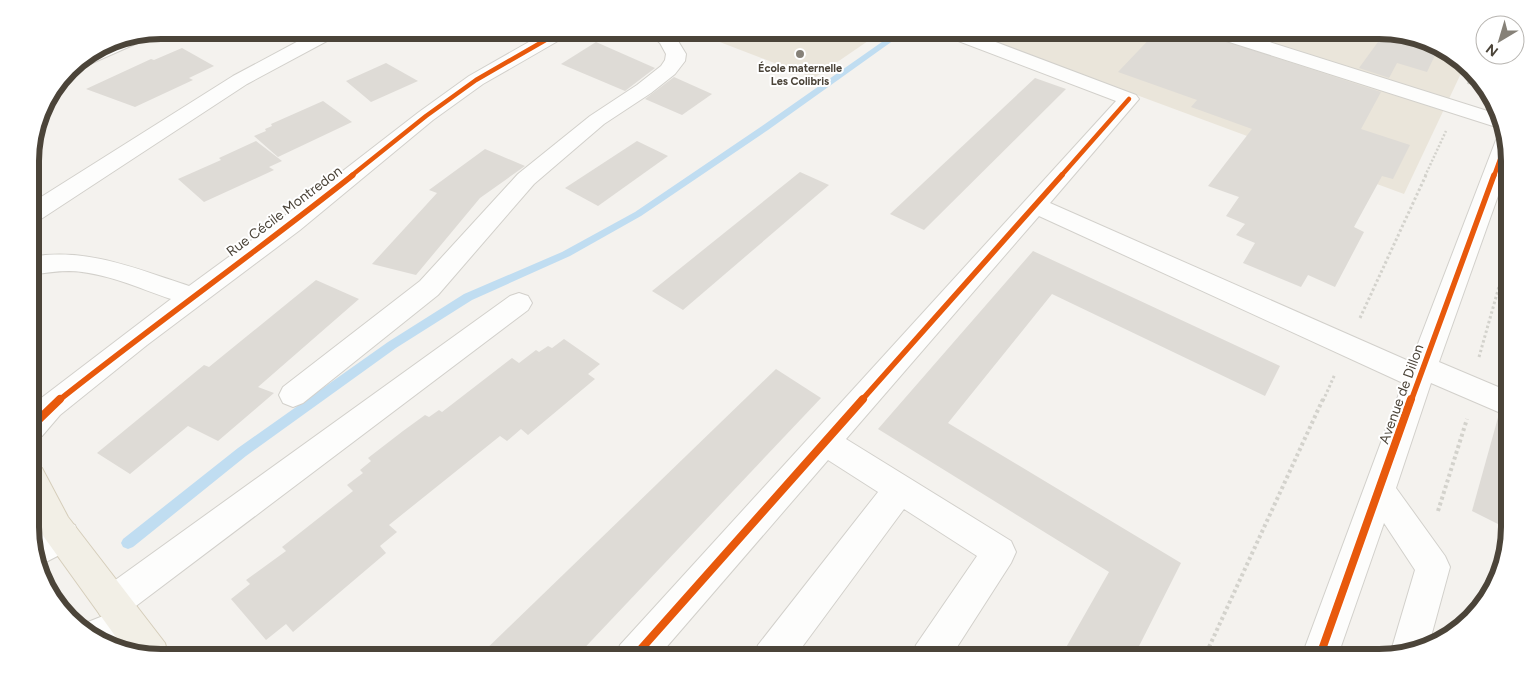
<svg xmlns="http://www.w3.org/2000/svg" width="1540" height="688" font-family="Figtree,sans-serif">
  <rect width="100%" height="100%" fill="#f4f2ee"/>
  <!-- education -->
  <g fill="#eae5da">
    <polygon points="692,30 884,30 814,78 691,31"/>
    <polygon points="961,30 1379,30 1429,40 1464,67 1404,194"/>
  </g>
  <g fill="none" stroke-linecap="round" stroke-linejoin="round">
    <!-- stream -->
    <polygon fill="#c0ddf1" fill-rule="evenodd" points="899,30 908,30 768,130 641,216 570,256 472,300 396,348 246,456 133,547 128,549 123,547 121,543 123,539 238,448 388,342 464,294 562,252 635,212 762,126"/>
  </g>
  <!-- building -->
  <g fill="#dedbd6">
    <polygon points="1158,30 1191,30 1381,92 1361,129 1410,145 1393,179 1382,176 1354,227 1364,232 1335,287 1308,275 1301,287 1243,263 1255,243 1236,235 1245,224 1226,216 1239,197 1208,186 1252,129 1191,107 1197,100 1118,72"/>
    <polygon points="1386,31 1429,40 1439,47 1427,72 1397,63 1389,78 1359,68"/>
    <polygon points="596,42 655,68 625,91 561,64"/>
    <polygon points="182,48 214,66 189,78 193,80 135,107 86,89 151,59 154,60"/>
    <polygon points="386,63 418,81 371,102 346,81"/>
    <polygon points="674,77 712,94 682,115 645,99"/>
    <polygon points="1035,78 1066,89 924,230 890,214"/>
    <polygon points="323,101 352,122 278,157 254,136 266,131 265,129 272,126 271,124"/>
    <polygon points="256,141 282,161 269,167 274,170 204,202 178,179 221,160 219,158"/>
    <polygon points="637,141 668,156 598,206 565,188"/>
    <polygon points="485,149 525,166 480,198 416,275 372,264 437,193 429,190"/>
    <polygon points="800,172 829,185 683,310 652,291"/>
    <polygon points="1033,251 1280,366 1265,396 1052,294 948,423 1181,563 1133,658 1060,658 1109,572 878,429"/>
    <polygon points="316,280 359,299 258,387 274,393 218,441 188,426 130,474 97,453 204,365 209,367"/>
    <polygon points="564,339 600,364 588,374 595,379 528,435 521,429 507,441 500,436 389,525 397,532 380,546 386,553 293,632 286,624 266,640 231,599 250,584 246,580 286,551 282,547 353,491 347,485 363,473 360,470 371,461 368,458 403,431 425,415 429,417 439,410 442,412 512,358 519,363 536,350 539,352 548,346 552,348"/>
    <polygon points="776,369 821,398 575,658 477,658"/>
    <polygon points="1499,414 1510,419 1510,530 1472,511"/>
  </g>
  <g fill="none" stroke-linecap="round" stroke-linejoin="round">
    <defs>
      <g id="minor">
        <polygon points="319,30 342,30 340,34 247,84 38,221 30,223 30,204 233,76"/>
        <path d="M550 30H572L570 34 483 84 433 120 300 230 147 345 60 415 42 436 31 439V408L40 399 171 299C138 288 105 272 69 271 56 271 44 273 31 275V257C87 247 137 269 189 286L282 218 419 112 469 76Z"/>
        <polygon points="645,30 666,30 675,36 686,54 685,61 675,74 651,93 604,124 534,184 438,295 303,403 293,407 283,403 279,395 283,387 420,281 518,174 590,116 637,85 661,66 665,60 666,54 660,43"/>
        <polygon points="938,30 964,30 1136,95 1139,99 1050,203 1411,362 1496,140 1499,135 1505,134 1509,143 1509,165 1439,362 1510,392 1510,417 1431,383 1396,488 1445,556 1450,567 1429,644 1393,656 1391,651 1415,570 1384,523 1337,658 1301,658 1403,383 1039,216 846,439 1011,541 1016,552 1011,563 950,658 911,658 916,645 977,556 904,509 794,658 753,658 758,645 878,492 828,460 657,658 615,658 620,645 1116,101 940,34"/>
        <polygon points="1225,30 1243,30 1241,33 1497,114 1502,128 1493,126 1223,40 1221,36"/>
        <path d="M152 32 151 37 81 68 70 69C88 44 124 37 152 32Z"/>
        <polygon points="519,293 528,296 532,303 528,310 132,609 140,612 145,624 140,636 111,648 82,626 83,624 103,616 100,615 95,603 100,591 510,296"/>
        <polygon points="63,521 75,525 79,536 75,547 40,565 31,545 31,536"/>
      </g>
      <polygon id="major" points="31,465 42,468 68,517 165,643 169,658 126,651 44,537 31,510"/>
    </defs>
    <!-- minor casing -->
    <use href="#minor" stroke="#d2d0cb" stroke-width="2"/>
    <!-- major casing -->
    <use href="#major" stroke="#d6cebb" stroke-width="2"/>
    <!-- path-far2 -->
    <g stroke="#d3d2cc" stroke-width="2.5" stroke-dasharray="2 2" stroke-linecap="butt">
      <polyline points="1468,84 1473,73"/>
      <polyline points="1425,176 1446,131"/>
    </g>
    <!-- path-far1 -->
    <g stroke="#d3d2cc" stroke-width="3" stroke-dasharray="2.5 2.5" stroke-linecap="butt">
      <polyline points="1360,318 1426,175"/>
      <polyline points="1479,357 1504,269 1509,269"/>
      <polyline points="1323,401 1335,374"/>
    </g>
    <!-- path -->
    <g stroke="#d3d2cc" stroke-width="4" stroke-dasharray="3 3" stroke-linecap="butt">
      <polyline points="1438,511 1467,419"/>
      <polyline points="1204,658 1323,399"/>
    </g>
    <!-- minor -->
    <use href="#minor" fill="#fdfdfc" fill-rule="evenodd"/>
    <!-- major -->
    <use href="#major" fill="#f2efe6" fill-rule="evenodd"/>
    <defs>
      <g id="cycleway-far2">
        <polyline points="351,176 426,116 476,80 563,30"/>
        <polyline points="1061,176 1129,99"/>
        <polyline points="1494,176 1507,140"/>
      </g>
      <g id="cycleway-far1">
        <path d="M58 401C155 324 256 252 353 175"/>
        <polyline points="861,401 1062,175"/>
        <polyline points="1411,401 1494,175"/>
      </g>
      <g id="cycleway">
        <polyline points="31,427 60,399"/>
        <polyline points="633,658 863,399"/>
        <polyline points="1319,658 1411,399"/>
      </g>
    </defs>
    <!-- cycleway-far2 casing -->
    <use href="#cycleway-far2" stroke="#fff" stroke-width="7"/>
    <!-- cycleway-far1 casing -->
    <use href="#cycleway-far1" stroke="#fff" stroke-width="9"/>
    <!-- cycleway casing -->
    <use href="#cycleway" stroke="#fff" stroke-width="11"/>
    <!-- cycleway-far2 -->
    <use href="#cycleway-far2" stroke="#e8590c" stroke-width="4.5"/>
    <!-- cycleway-far1 -->
    <use href="#cycleway-far1" stroke="#e8590c" stroke-width="5.5"/>
    <!-- cycleway -->
    <use href="#cycleway" stroke="#e8590c" stroke-width="8"/>
  </g>
  <!-- markers -->
  <circle fill="#868178" stroke="#fff" stroke-width="2" cx="800" cy="54" r="5"/>
  <g text-anchor="middle" stroke-width="4" stroke-linejoin="round" paint-order="stroke">
    <!-- far-poi labels -->
    <g font-size="11" font-weight="bold" fill="#4b4439" stroke="#fff">
      <text x="800" y="72">École maternelle<tspan x="800" dy="13">Les Colibris</tspan></text>
    </g>
    <!-- street labels -->
    <g font-size="14" fill="#4b4439" stroke="#fff">
      <text transform="translate(284 211) rotate(-37)" y="5">Rue Cécile Montredon</text>
      <text transform="translate(1401 394) rotate(-70)" y="5">Avenue de Dillon</text>
    </g>
  </g>
  <!-- crop -->
  <path d="M0 0H1540V688H0ZM161 39H1379A122 122 0 0 1 1501 161V527A122 122 0 0 1 1379 649H161A122 122 0 0 1 39 527V161A122 122 0 0 1 161 39Z" fill="#fff" fill-rule="evenodd"/>
  <path fill="none" stroke="#4b4439" stroke-width="6" d="M161 39H1379A122 122 0 0 1 1501 161V527A122 122 0 0 1 1379 649H161A122 122 0 0 1 39 527V161A122 122 0 0 1 161 39Z"/>
  <!-- north arrow -->
  <g transform="translate(1500 40) rotate(218)"><circle r="24" fill="#ffffff" stroke="#b7b4b0"/>
  <path d="M0-4L9 19L0 12L-9 19Z" fill="#868178"/>
  <text y="-8" font-size="14" font-weight="bold" text-anchor="middle" fill="#4b4439">N</text>
  </g>
</svg>
